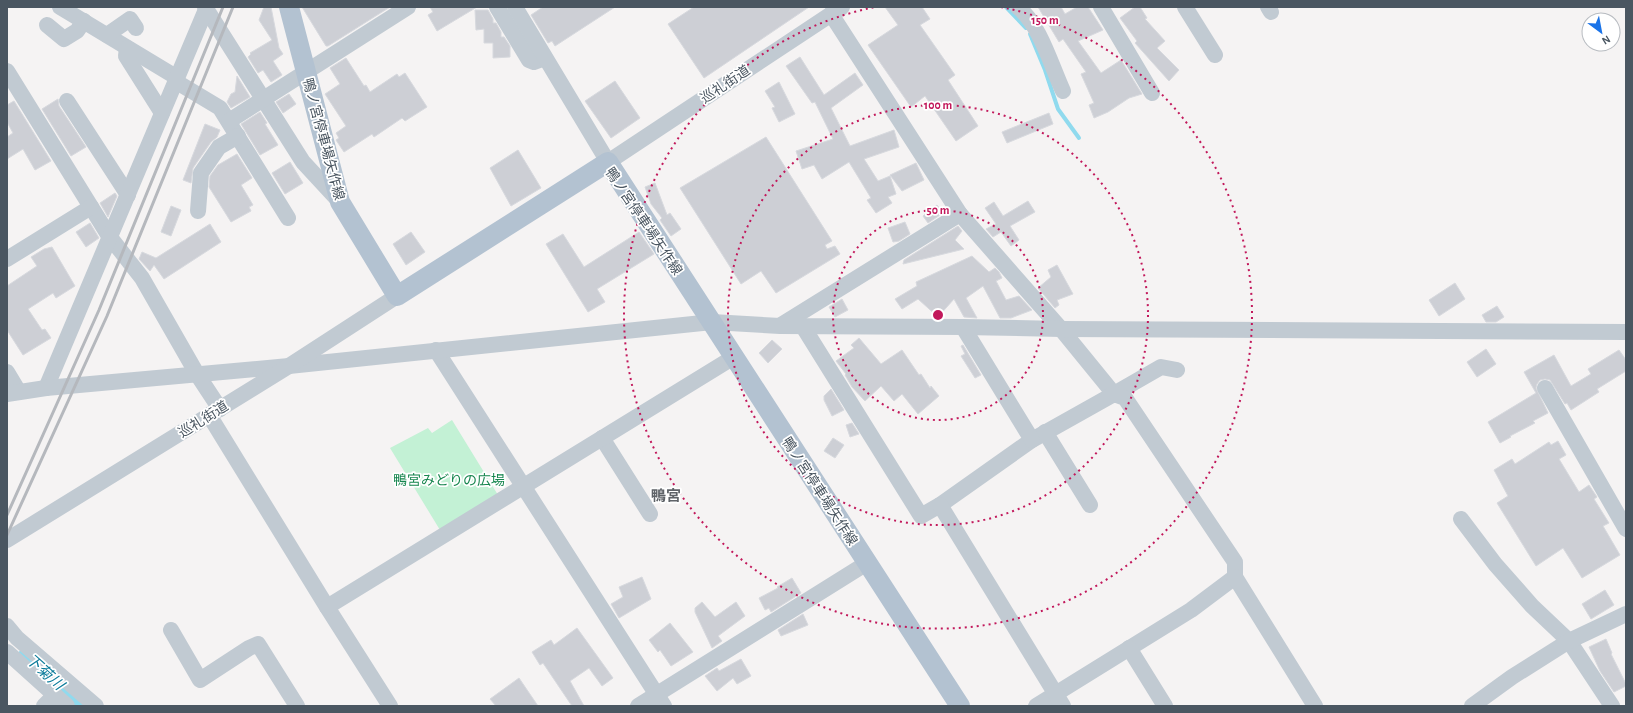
<svg xmlns="http://www.w3.org/2000/svg" width="1633" height="713" font-family="'Alegreya Sans','Noto Sans JP',sans-serif">
  <rect width="100%" height="100%" fill="#f5f3f3"/>
  <!-- green -->
  <polygon fill="#c3f1d5" points="452,420 498,495 440,530 390,448 428,428 432,433"/>
  <g fill="none" stroke-linecap="round" stroke-linejoin="round">
    <!-- stream -->
    <g stroke="#90daee" stroke-width="4">
      <polyline points="1006,7 1026,28"/>
      <polyline points="1030,34 1045,70 1058,109 1079,138"/>
    </g>
    <!-- river -->
    <polyline stroke="#90daee" stroke-width="25" points="30,658 82,706"/>
  </g>
  <!-- building -->
  <g fill="#cdcfd5" stroke="#d7d9de">
    <polygon points="264,7 271,7 279,48 283,54 273,61 282,75 271,82 263,70 258,73 248,57 251,54 250,53 272,40 259,20"/>
    <polygon points="302,7 390,7 328,46 326,46"/>
    <polygon points="430,7 477,7 437,31 428,15 433,12"/>
    <polygon points="543,7 615,7 555,46 552,41 548,43 531,15"/>
    <polygon points="694,7 809,7 704,78 668,24"/>
    <polygon points="885,7 922,7 930,19 920,25 955,75 948,80 978,126 956,141 925,96 911,107 868,45 898,25"/>
    <polygon points="1038,7 1061,7 1065,14 1077,7 1088,7 1103,30 1078,41 1101,73 1121,60 1142,94 1129,98 1108,112 1094,118 1089,105 1094,103 1081,74 1086,72 1063,39 1059,42"/>
    <polygon points="1135,7 1140,7 1147,18 1145,19 1165,41 1157,48 1179,70 1169,81 1135,43 1137,41 1120,18"/>
    <polygon points="475,10 488,10 493,19 493,23 496,23 501,32 501,37 504,37 510,46 510,57 493,58 493,43 484,43 484,29 476,30"/>
    <polygon points="800,57 824,95 855,73 863,85 831,108 850,146 894,130 899,147 864,159 878,181 890,176 896,194 888,197 892,203 876,213 867,200 871,198 849,162 822,179 814,165 802,169 796,151 833,139 815,102 812,103 786,66"/>
    <polygon points="346,58 364,86 366,85 370,92 397,74 399,77 405,73 427,107 405,121 402,118 374,137 372,134 344,152 336,140 339,138 336,133 346,126 325,94 340,84 330,68"/>
    <polygon points="237,76 250,97 231,108 227,102 231,94 235,92"/>
    <polygon points="615,81 640,118 611,138 585,101"/>
    <polygon points="779,82 795,114 779,122 772,108 775,107 765,91"/>
    <polygon points="289,94 296,104 283,113 276,102"/>
    <polygon points="58,99 59,106 86,147 71,156 42,109"/>
    <polygon points="14,101 51,161 35,170 23,149 7,159 7,137 13,133 7,122 7,105"/>
    <polygon points="260,112 267,123 265,124 278,145 260,155 241,124"/>
    <polygon points="1049,113 1053,124 1007,143 1002,132"/>
    <polygon points="205,124 220,130 217,137 211,142 193,168 191,183 183,180"/>
    <polygon points="766,137 832,241 825,245 827,249 835,246 840,254 776,293 761,271 741,284 680,188"/>
    <polygon points="518,150 541,188 511,206 490,168"/>
    <polygon points="237,154 252,178 241,185 253,205 249,207 251,211 231,222 209,187 210,176 218,165"/>
    <polygon points="290,162 303,183 285,194 272,173"/>
    <polygon points="916,163 924,180 902,191 890,175"/>
    <polygon points="655,183 667,215 670,213 681,229 671,236 660,220 662,218 651,204 645,187"/>
    <polygon points="115,193 117,196 108,217 100,203"/>
    <polygon points="1028,201 1035,212 1010,226 1019,240 1011,246 1001,232 993,237 986,229 996,224 985,208 994,202 1003,216"/>
    <polygon points="937,205 943,213 928,223 923,216"/>
    <polygon points="171,206 181,210 171,236 161,232"/>
    <polygon points="905,222 910,234 899,241 893,242 888,228"/>
    <polygon points="90,223 99,238 86,247 76,232"/>
    <polygon points="210,224 221,242 164,279 154,265 150,271 139,259 142,252 156,258"/>
    <polygon points="958,226 962,231 955,240 964,249 903,264 904,260"/>
    <polygon points="411,232 425,252 406,265 393,244"/>
    <polygon points="639,232 654,254 597,289 605,302 588,312 546,244 563,234 584,267"/>
    <polygon points="52,247 75,286 56,298 53,293 28,309 42,330 45,329 51,338 23,355 7,330 7,286 37,266 31,257 44,249"/>
    <polygon points="972,256 989,272 995,268 999,272 1002,278 996,281 1006,300 1019,296 1032,310 1011,318 1000,318 983,286 966,298 977,318 964,317 954,299 938,317 918,299 902,309 895,299 917,286 916,282"/>
    <polygon points="1057,265 1073,294 1057,300 1059,305 1055,308 1038,288 1051,277 1048,270"/>
    <polygon points="1455,283 1465,299 1439,316 1429,300"/>
    <polygon points="842,299 848,310 835,317 829,307"/>
    <polygon points="1497,306 1504,317 1496,322 1486,322 1482,315"/>
    <polygon points="859,338 881,364 902,350 919,375 921,374 930,388 931,386 939,396 918,414 902,394 894,401 881,386 865,401 852,387 845,375 846,374 836,361 854,348 851,345"/>
    <polygon points="772,340 782,349 768,363 759,353"/>
    <polygon points="963,345 981,375 975,378 961,356 965,354 961,346"/>
    <polygon points="1486,349 1496,364 1477,377 1467,362"/>
    <polygon points="1619,350 1626,360 1626,371 1597,389 1599,392 1571,410 1567,403 1565,404 1550,380 1545,379 1540,380 1537,384 1536,388 1548,413 1533,421 1535,423 1510,436 1511,437 1500,443 1488,422 1536,393 1524,372 1554,355 1571,386 1591,374 1588,369"/>
    <polygon points="831,389 844,410 832,416 824,400 824,396"/>
    <polygon points="852,423 859,434 850,437 846,425"/>
    <polygon points="833,438 844,445 835,458 824,451"/>
    <polygon points="1558,441 1566,455 1559,459 1579,492 1589,485 1597,497 1594,499 1609,523 1603,526 1620,555 1582,578 1563,548 1536,566 1497,503 1508,496 1494,470 1512,459 1515,464 1549,442 1551,445"/>
    <polygon points="642,577 651,599 619,618 611,604 623,597 619,587"/>
    <polygon points="792,578 801,593 771,612 769,608 765,610 759,598 778,588 777,587"/>
    <polygon points="1605,590 1614,605 1591,619 1582,604"/>
    <polygon points="702,602 715,617 736,602 745,616 718,636 722,641 712,648 695,612 695,608"/>
    <polygon points="803,614 808,625 781,636 778,630"/>
    <polygon points="670,623 693,652 671,666 660,650 658,652 649,640"/>
    <polygon points="577,628 613,678 602,686 589,668 570,681 584,706 572,706 543,663 540,665 532,652 551,640 554,645"/>
    <polygon points="1606,639 1612,653 1611,654 1626,684 1626,686 1614,692 1600,671 1589,647"/>
    <polygon points="741,659 751,676 737,684 733,678 717,691 705,676 717,668 719,671"/>
    <polygon points="519,678 538,706 496,706 490,699"/>
  </g>
  <g fill="none" stroke-linecap="round" stroke-linejoin="round">
    <!-- minor -->
    <g stroke="#c1cad2" stroke-width="16">
      <polyline points="60,7 176,77"/>
      <polyline points="205,7 303,162 340,202"/>
      <polyline points="497,7 529,60 534,62 545,58"/>
      <polyline points="515,7 608,162 842,7"/>
      <path d="M1018 7C1040 25 1051 65 1063 91"/>
      <polyline points="1101,7 1152,93"/>
      <polyline points="1185,7 1215,55"/>
      <polyline points="1268,7 1271,12"/>
      <polyline points="831,14 960,214 1061,329 1114,394 1161,367 1177,370"/>
      <polyline points="47,25 64,39 77,31 84,21"/>
      <polyline points="107,35 130,19 136,28"/>
      <polyline points="127,48 126,56 162,113"/>
      <polyline points="7,71 109,236 142,278 197,374 220,409"/>
      <polyline points="175,81 220,108 288,218"/>
      <polyline points="67,101 128,195"/>
      <polyline points="229,121 408,7"/>
      <polyline points="198,211 201,173 219,147 238,136"/>
      <polyline points="7,259 91,207"/>
      <polyline points="781,325 960,214"/>
      <polyline points="802,325 921,516 940,505 1032,440 1114,394 1125,398 1235,562 1235,577 1191,610 1036,706"/>
      <polyline points="963,327 1032,440"/>
      <polyline points="436,350 664,706"/>
      <polyline points="7,372 19,392"/>
      <polyline points="46,388 207,7"/>
      <polyline points="1545,388 1626,529"/>
      <polyline points="7,394 46,388 289,366 712,322 780,326 963,327 1061,329 1626,332"/>
      <polyline points="209,415 327,607 390,706"/>
      <polyline points="1045,432 1090,505"/>
      <polyline points="602,438 650,514"/>
      <polyline points="940,505 1063,706"/>
      <polyline points="1461,519 1495,564 1532,606 1569,641 1612,706"/>
      <polyline points="7,540 289,366 397,296"/>
      <polyline points="1235,577 1315,706"/>
      <polyline points="327,607 734,357"/>
      <polyline points="7,626 17,638 96,706"/>
      <polyline points="171,630 200,680 249,648 258,644 297,706"/>
      <polyline points="1129,648 1165,706"/>
      <polyline points="7,652 67,706"/>
      <polyline points="44,706 55,695"/>
      <polyline points="638,706 867,563"/>
      <polyline points="1472,706 1512,677 1569,641 1626,614"/>
    </g>
    <!-- major -->
    <polyline stroke="#b3c2d1" stroke-width="20" points="289,7 340,202 397,296 608,162 960,706"/>
    <!-- rail -->
    <g stroke="#b5b8bd" stroke-width="3">
      <polyline points="7,515 99,310 223,7"/>
      <polyline points="7,535 107,316 233,7"/>
    </g>
  </g>
  <!-- distance rings -->
  <g fill="none" stroke="#c2185b" stroke-width="2" stroke-dasharray="2 4">
    <circle cx="938" cy="315" r="105"/>
    <circle cx="938" cy="315" r="210"/>
    <path d="M1001 7A314 314 0 1 1 875 7"/>
  </g>
  <g text-anchor="middle" stroke-width="3.5" stroke-linejoin="round" paint-order="stroke">
    <!-- street labels -->
    <g font-size="14" fill="#4a5661" stroke="#fff">
      <text transform="translate(725 84) rotate(-34)" y="5">巡礼街道</text>
      <text transform="translate(324 139) rotate(75)" y="5">鴨ノ宮停車場矢作線</text>
      <text transform="translate(644 221) rotate(56)" y="5">鴨ノ宮停車場矢作線</text>
      <text transform="translate(203 419) rotate(-32)" y="5">巡礼街道</text>
      <text transform="translate(820 491) rotate(57)" y="5">鴨ノ宮停車場矢作線</text>
    </g>
    <!-- park labels -->
    <g font-size="14" fill="#17864f" stroke="#fff">
      <text x="449" y="485">鴨宮みどりの広場</text>
    </g>
    <!-- neighbourhood labels -->
    <g font-size="15" font-weight="bold" fill="#5f6368" stroke="#fff">
      <text x="666" y="501">鴨宮</text>
    </g>
    <!-- water labels -->
    <g font-size="15" font-style="italic" fill="#0c7c9b" stroke="#fff">
      <text transform="translate(45 672) rotate(42)" y="5">下菊川</text>
    </g>
  </g>
  <circle cx="938" cy="315" r="6" fill="#c2185b" stroke="#fff" stroke-width="2"/>
  <g font-size="12" text-anchor="middle" font-weight="bold" fill="#c2185b" stroke="#fff" stroke-width="3.5" stroke-linejoin="round" paint-order="stroke">
    <text x="1045" y="24">150 m</text>
    <text x="938" y="109">100 m</text>
    <text x="938" y="214">50 m</text>
  </g>
  <!-- border -->
  <rect width="1633" height="713" fill="none" stroke="#4a5661" stroke-width="16"/>
  <!-- north arrow -->
  <g transform="translate(1601 32) rotate(148)"><circle r="19" fill="#ffffff" stroke="#b7bbc0"/>
  <path d="M0-3L7 15L0 10L-7 15Z" fill="#1a73e8"/>
  <text y="-6" font-size="11" font-weight="bold" text-anchor="middle" fill="#4a5661">N</text>
  </g>
</svg>
